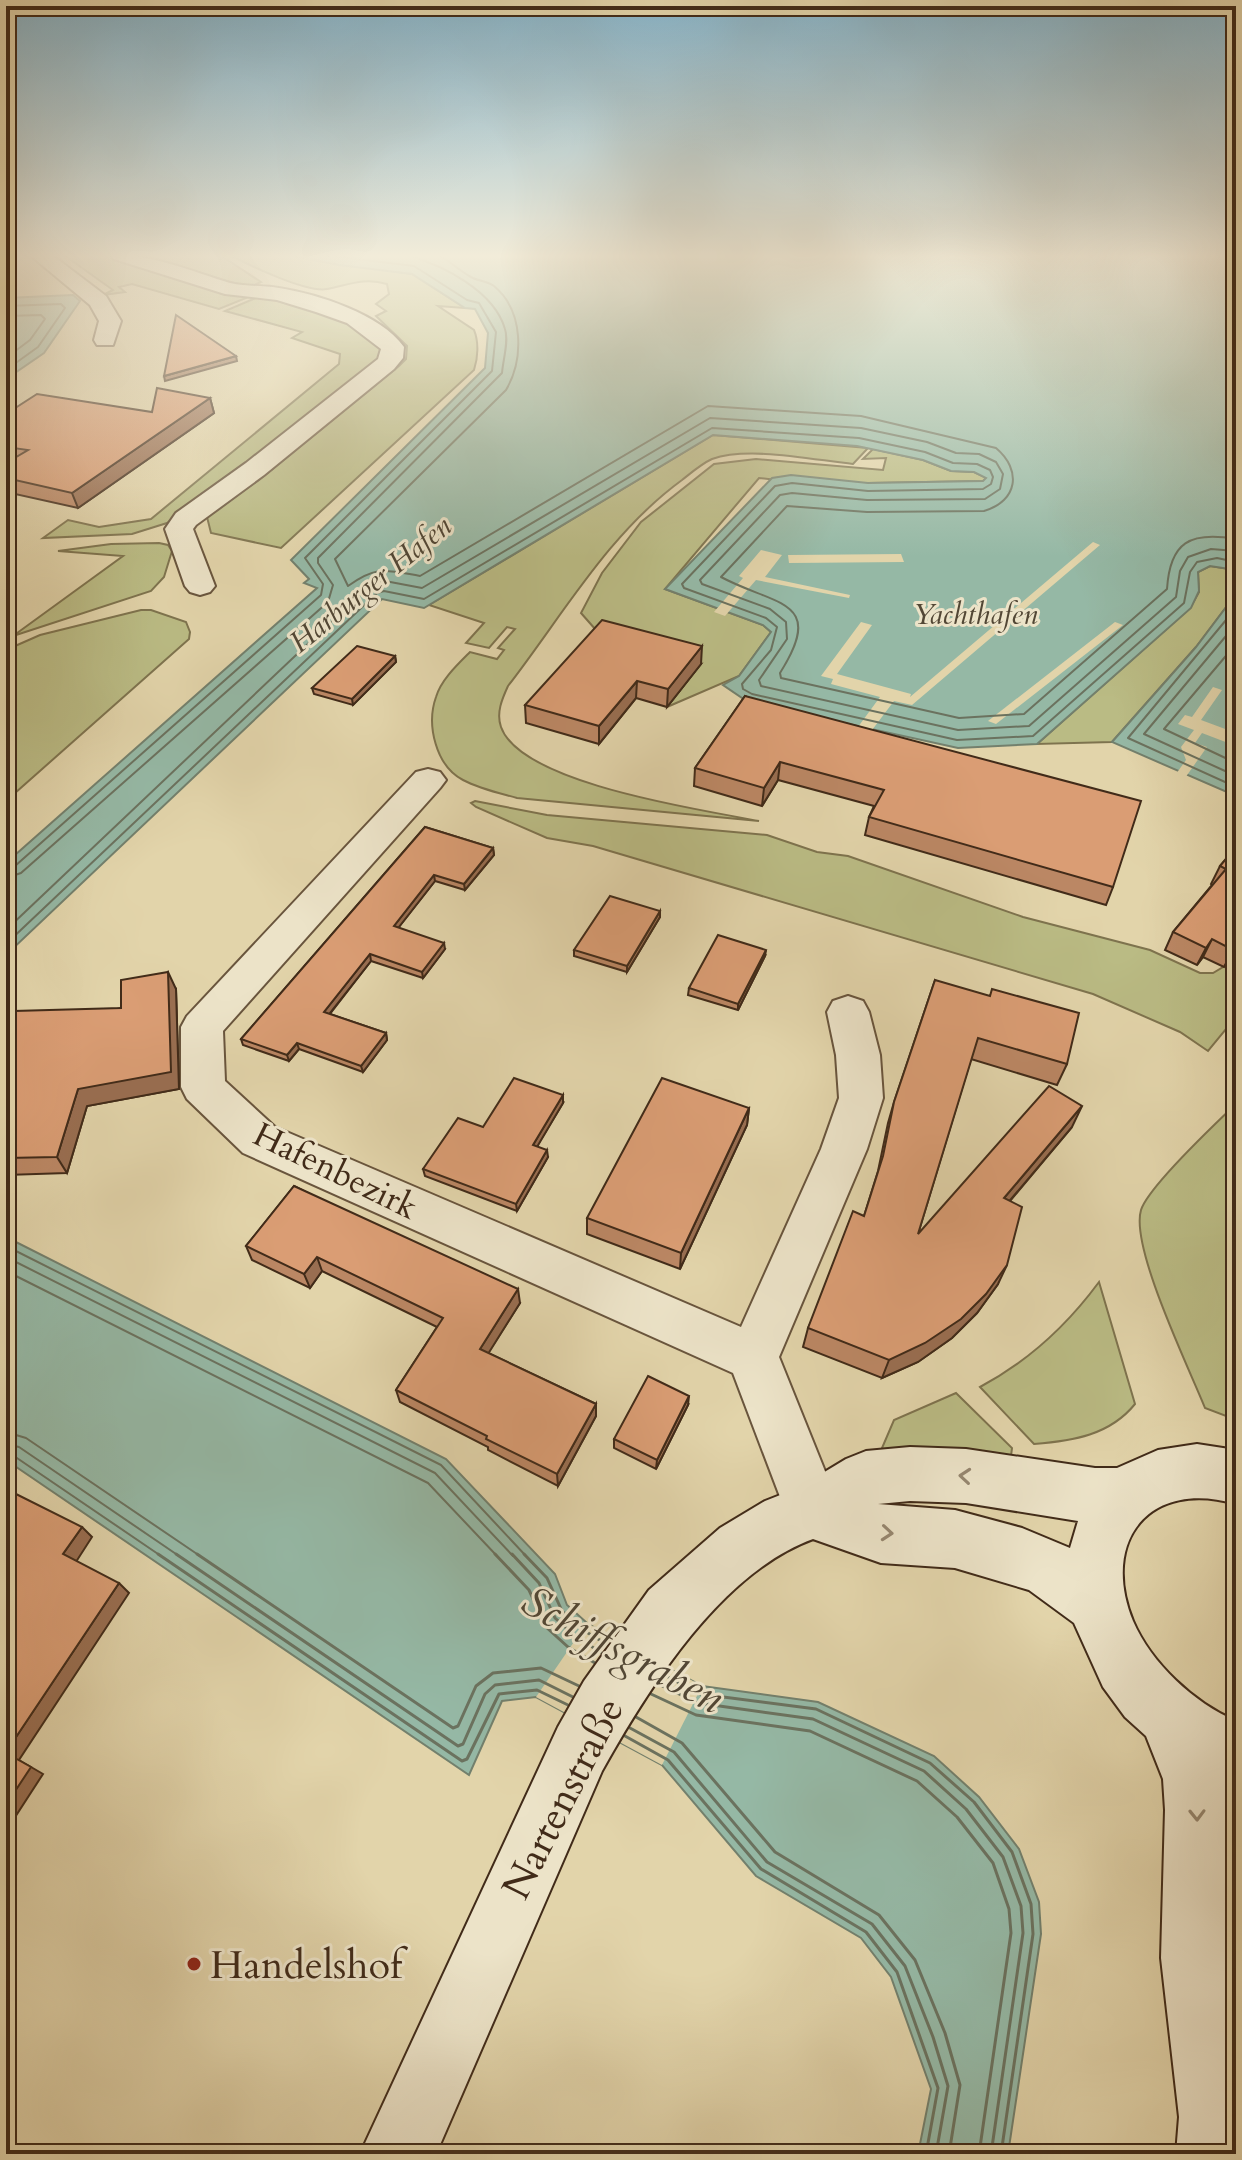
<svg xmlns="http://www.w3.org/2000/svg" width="1242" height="2160" font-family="Cardo,serif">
  <rect width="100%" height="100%" fill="#e2d4aa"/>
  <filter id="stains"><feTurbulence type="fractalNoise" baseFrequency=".0025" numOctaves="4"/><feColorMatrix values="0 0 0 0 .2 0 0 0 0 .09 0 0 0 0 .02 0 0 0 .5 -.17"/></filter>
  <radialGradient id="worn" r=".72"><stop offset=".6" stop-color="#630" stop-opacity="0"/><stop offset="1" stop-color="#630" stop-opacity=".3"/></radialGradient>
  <!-- green -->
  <g fill="#babb84" stroke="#7e734e" stroke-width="2">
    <polygon points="64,255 107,255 251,296 219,309 132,284 119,287 125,292 103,295 113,290"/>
    <polygon points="143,255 220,255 261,282 252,286 237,284"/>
    <path d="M239 255H289L412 274 465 308 438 306 474 330C479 342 478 358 474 370L281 548 211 533 207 517 259 480 399 366 406 359 407 346 376 316 386 311 376 304 389 294 387 284C364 277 348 285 327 289 307 293 251 266 234 257Z"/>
    <path d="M258 297C295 299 370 317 384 356L208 495 167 523 132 534 43 538 68 520 99 527 151 519 339 364 340 354 292 338 302 332 225 311Z"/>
    <path d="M713 435 868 448 853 464C814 460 749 446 712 459 701 464 691 473 682 480 608 534 563 615 508 686 502 699 496 713 501 727 521 784 703 810 759 821L517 798C499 793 480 789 463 780 436 766 426 725 436 697 441 680 457 665 470 652L497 659 504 650 498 648 515 629 507 627 489 648 466 643 484 623 429 605Z"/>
    <polygon points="873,449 923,460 951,471 974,472 987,478 983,481 868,483 853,489 759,478 665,589 763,625 771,632 739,676 667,707 701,664 603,638 581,613 602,573 641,522 714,464 756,459 883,470 886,458 863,459"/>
    <polygon points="159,543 168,545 172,551 164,577 151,591 13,636 123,556 58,551 111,544"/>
    <polygon points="1210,566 1236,570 1236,594 1196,647 1112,742 1037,744 1190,608 1199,592 1198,572"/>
    <polygon points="141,610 151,610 186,622 190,632 189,639 6,801 6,650 40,635"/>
    <polygon points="475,801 547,815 767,835 817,852 848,856 1023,917 1150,950 1200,973 1213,973 1223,967 1236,951 1236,1017 1208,1051 1180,1032 1093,994 593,846 547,838 476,807 471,803"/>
    <path d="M1236 1104V1413L1226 1416 1205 1408C1189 1368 1130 1247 1141 1210 1148 1188 1217 1122 1236 1104Z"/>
    <path d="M1099 1282 1135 1404C1110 1435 1073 1441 1034 1444L980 1387C1027 1362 1068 1324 1099 1282Z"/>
    <polygon points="956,1393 1012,1448 1011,1456 879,1455 894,1420"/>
  </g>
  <!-- water -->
  <g fill="#95b8a5" stroke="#73806d" stroke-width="2">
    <polygon points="289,255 1236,255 1236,570 1210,566 1198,572 1199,591 1191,608 1037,744 958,748 748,702 723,685 739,676 771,632 763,625 665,589 772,478 791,475 868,483 983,481 986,478 974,472 951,471 923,460 857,446 713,435 424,608 382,599 6,955 6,863 317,588 304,583 309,579 291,560 485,368 488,333 475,309 465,308 412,274 339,265"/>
    <polygon points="73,295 80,301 44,353 6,379 6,298"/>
    <polygon points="1236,594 1236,796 1112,742 1196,647"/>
    <polygon points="6,1237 446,1459 555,1574 567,1605 587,1623 639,1653 702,1686 818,1702 934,1756 979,1797 1019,1849 1039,1902 1041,1934 1008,2154 918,2154 931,2089 891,1977 861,1938 756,1876 662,1765 536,1697 502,1701 469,1775 6,1460"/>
  </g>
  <!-- pier -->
  <g fill="#e2d4aa">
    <polygon points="1093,542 1100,545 912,705 894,701 869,734 855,731 880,697 831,684 833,679 821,676 861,622 872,625 837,674 911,694 910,697"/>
    <polygon points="761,550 782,555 765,577 850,595 849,598 756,580 725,616 714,612 743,578 739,576"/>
    <polygon points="901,554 904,562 789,563 788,555"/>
    <polygon points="1115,622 1123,625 996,724 988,721"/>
    <polygon points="1213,687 1222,690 1201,720 1236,733 1236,746 1202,733 1195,743 1207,747 1185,778 1176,774 1186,760 1181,747 1194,730 1178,724 1185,715 1192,717"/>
    <polygon points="587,1623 702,1686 662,1765 536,1697"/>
  </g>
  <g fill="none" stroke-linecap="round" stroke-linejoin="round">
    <!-- shore-far1 -->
    <g stroke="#6b725f" stroke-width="2">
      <path d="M440 255C450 262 460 271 471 277 478 281 487 281 494 286 524 311 524 359 506 390L335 559 348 586C377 565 386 570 420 576L708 406 861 416 996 448C1022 470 1018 501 984 511L867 512 787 506 721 577C775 606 827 599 780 673L781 678 959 718 1024 714 1167 589C1170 542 1190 531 1236 539"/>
      <polyline points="6,306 61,304 65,308 38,347 6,370"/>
      <polyline points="6,316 41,315 45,319 30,340 6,358"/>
      <polyline points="1236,608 1128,738 1236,787"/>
      <polyline points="1236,624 1144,734 1236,776"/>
      <polyline points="1236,644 1164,729 1236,763"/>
      <polyline points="6,868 15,866 321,595 323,584 305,558 492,371 496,332 479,303 467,300 414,266 324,255"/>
      <path d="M6 878 21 873 328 602 333 585 318 563V558L502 373C503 360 509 341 505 329 494 291 444 266 408 255"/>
      <polyline points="6,930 370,585 385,581 422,588 710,418 861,428 927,442 956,453 979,454 996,462 1003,474 1000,489 985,499 867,500 792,493 780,495 700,580 702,584 770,609 786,622 787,639 759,680 761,686 958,730 1029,726 1176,597 1180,571 1188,557 1211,549 1236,551"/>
      <polyline points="6,944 377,593 384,591 424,599 712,428 859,438 925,452 953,463 977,464 990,470 993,477 991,484 983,489 868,491 792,483 775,486 682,584 684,588 766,618 777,627 771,650 742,684 743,689 752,694 957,740 1033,736 1184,603 1190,572 1197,562 1217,558 1236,562"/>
      <polyline points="6,1246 441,1465 526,1556"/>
      <polyline points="6,1257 435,1473 513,1556"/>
      <polyline points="6,1271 428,1483 497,1556"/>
      <polyline points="6,1432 26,1438 200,1556"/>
      <polyline points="6,1444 19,1447 179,1556"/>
      <polyline points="6,1454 14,1456 161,1556"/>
    </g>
    <!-- shore -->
    <g stroke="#6b725f" stroke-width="3">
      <polyline points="158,1554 462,1761 467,1759 499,1694 537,1690 568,1705"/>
      <polyline points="176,1554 458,1746 463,1744 485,1694 495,1685 539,1680 573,1697"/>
      <polyline points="197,1554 453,1728 458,1726 476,1686 493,1673 541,1668 579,1686"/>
      <polyline points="495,1554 529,1590 546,1627 568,1647 595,1663"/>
      <polyline points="512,1554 539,1583 555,1618 576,1637 602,1653"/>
      <polyline points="524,1554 547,1578 562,1611 583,1630 608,1645"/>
      <polyline points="664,1675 700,1694 816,1709 930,1763 974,1802 1012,1852 1031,1904 1033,1934 1001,2154"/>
      <polyline points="658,1684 698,1703 813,1719 924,1771 966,1809 1003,1857 1021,1906 1023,1933 991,2154"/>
      <polyline points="651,1694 696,1715 810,1731 917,1781 957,1817 993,1863 1009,1909 1011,1933 979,2154"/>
      <polyline points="636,1717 682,1743 775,1852 879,1915 915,1960 945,2033 960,2085 949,2154"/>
      <polyline points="630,1728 674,1752 767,1862 872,1924 905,1966 933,2037 948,2086 936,2154"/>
      <polyline points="625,1736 668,1760 761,1869 866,1932 897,1972 938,2088 926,2154"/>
    </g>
    <defs>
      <g id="street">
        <polygon points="30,255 52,255 106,296 121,321 113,345 97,345 94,340 99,321 90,305"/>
        <path d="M111 255C153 254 190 271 230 283 246 287 263 285 279 288 317 294 381 314 404 347L403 358 394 369 264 475 196 525 193 529 215 586 210 592 200 595 190 592 185 586 165 529 176 513 246 463 378 359 381 349 347 323 316 312 277 300 225 294 114 259Z"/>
        <polygon points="428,769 440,772 446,780 440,788 223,1031 225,1081 275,1127 741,1327 821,1149 839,1098 836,1055 827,1012 833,1001 848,996 863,1001 869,1012 880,1055 883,1098 867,1149 779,1357 841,1511 833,1531 813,1539 793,1531 733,1373 243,1153 187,1099 181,1087 181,1027 187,1016 416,772"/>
      </g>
      <path id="secondary" d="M1197 1444 1236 1450V1504C1150 1479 1100 1540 1133 1621 1151 1663 1194 1703 1236 1721V1785L1227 1781 1231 1810V1958L1236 1995V2154H1176L1179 2117 1161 1958 1165 1810 1163 1779 1146 1736 1125 1717 1103 1687 1074 1623 1029 1590 955 1568 881 1563 813 1539C720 1573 648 1689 602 1771L436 2154H360L558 1727 584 1681 649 1590 720 1528 765 1501 798 1488 846 1459 866 1451 910 1447 966 1449 1095 1468H1117L1158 1450ZM910 1501 966 1503 1078 1521 1070 1548 1022 1528 955 1510 878 1504Z"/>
    </defs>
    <!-- street casing -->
    <use href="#street" stroke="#69553d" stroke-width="4"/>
    <!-- secondary casing -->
    <use href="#secondary" stroke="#412b19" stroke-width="4"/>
    <!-- street -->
    <use href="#street" fill="#ece3c8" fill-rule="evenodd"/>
    <!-- secondary -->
    <use href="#secondary" fill="#ece3c8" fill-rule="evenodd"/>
  </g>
  <!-- wall -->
  <g fill="#bb8764" stroke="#412b19" stroke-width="2">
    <polygon points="210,398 214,413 78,508 6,492 6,463 9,461 6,461 6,414 152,412"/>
    <polygon points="395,656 396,662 353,705 314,694 312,688"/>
    <polygon points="701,664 667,707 636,698 599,744 526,723 525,705"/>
    <polygon points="745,696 1113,887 1106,905 865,835 869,817 874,806 778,780 762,806 694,786 695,768"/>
    <polygon points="425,827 493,848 494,855 465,890 435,881 398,928 445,949 423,978 371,961 330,1014 386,1033 387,1040 363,1072 299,1049 289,1061 243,1045 241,1039"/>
    <polygon points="1236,847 1236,951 1224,967 1203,957 1197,965 1165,950 1173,932 1212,885 1211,884 1220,866"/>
    <polygon points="660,911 660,917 627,972 574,956 574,950"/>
    <polygon points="765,956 738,1010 688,995 689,988"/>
    <polygon points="935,980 1067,1064 1057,1085 971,1059 918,1234 1072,1127 1010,1201 998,1284 977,1313 952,1338 918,1362 882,1378 803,1347 808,1328 864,1216 878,1171 888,1123 894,1102"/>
    <polygon points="176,989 179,1089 87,1106 67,1173 6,1175 6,1033 121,1008"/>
    <polygon points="563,1103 537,1146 548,1157 517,1211 425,1176 423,1169 483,1127"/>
    <polygon points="749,1108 747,1125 680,1269 587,1234 587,1218"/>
    <polygon points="294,1186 520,1303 488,1353 596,1404 596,1416 558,1486 488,1450 488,1447 400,1402 396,1390 437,1327 322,1271 310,1288 252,1260 246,1246"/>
    <polygon points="688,1405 656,1469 614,1448 614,1439"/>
  </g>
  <!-- shaded-wall -->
  <g fill="#996e51" stroke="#412b19" stroke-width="2">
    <polygon points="236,356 237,361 165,381 164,376"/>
    <polygon points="210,398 214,413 78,508 72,493"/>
    <polygon points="702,646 701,664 667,707 668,689"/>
    <polygon points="395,656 396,662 353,705 352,699"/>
    <polygon points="637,681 636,698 599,744 599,726"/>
    <polygon points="780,762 778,780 762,806 764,788"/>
    <polygon points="493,848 494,855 465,890 464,884"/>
    <polygon points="434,875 435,881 395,932 394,926"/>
    <polygon points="660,911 660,917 627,972 627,966"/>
    <polygon points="1212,939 1203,957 1197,965 1206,948"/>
    <polygon points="444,943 445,949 423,978 422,972"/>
    <polygon points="1236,946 1236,951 1224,967 1233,950"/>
    <polygon points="766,950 765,956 738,1010 738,1004"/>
    <polygon points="370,954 371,961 326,1018 324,1012"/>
    <polygon points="168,972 176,989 179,1089 87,1106 67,1173 57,1157 78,1089"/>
    <polygon points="386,1033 387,1040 363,1072 361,1066"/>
    <polygon points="297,1043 299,1049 289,1061 287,1055"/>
    <polygon points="563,1095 563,1103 534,1152 533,1145"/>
    <polygon points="1082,1106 1072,1127 995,1218 1004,1198"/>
    <polygon points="749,1108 747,1125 680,1269 681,1253"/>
    <polygon points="547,1150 548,1157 517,1211 516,1204"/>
    <polygon points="317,1257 322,1271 310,1288 304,1274"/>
    <polygon points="1007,1265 998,1284 977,1313 952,1338 918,1362 882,1378 889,1360"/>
    <polygon points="518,1289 520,1303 483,1362 480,1349"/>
    <polygon points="689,1396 688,1405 656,1469 657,1460"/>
    <polygon points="596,1404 596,1416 558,1486 557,1474"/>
    <polygon points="82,1527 92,1537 74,1565 63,1554"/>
    <polygon points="119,1583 129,1593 19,1760 43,1774 6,1831 6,1752"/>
  </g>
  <!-- building -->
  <g fill="#da9d74" stroke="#412b19" stroke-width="2">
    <polygon points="176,315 236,356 164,376"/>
    <polygon points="157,388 210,398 72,493 6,478 6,463 28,450 6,447 6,414 37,394 152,412"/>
    <polygon points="602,620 702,646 668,689 637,681 599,726 525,705"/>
    <polygon points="357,646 395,656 352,699 312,688"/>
    <polygon points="745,696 1141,801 1113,887 869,817 884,790 780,762 764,788 695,768"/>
    <polygon points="425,827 493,848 464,884 434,875 394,926 444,943 422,972 370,954 324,1012 386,1033 361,1066 297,1043 287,1055 241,1039"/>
    <polygon points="1236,847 1236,946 1233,950 1212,939 1206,948 1173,932 1226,869 1220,866"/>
    <polygon points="610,896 660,911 627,966 574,950"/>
    <polygon points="718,935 766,950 738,1004 689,988"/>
    <polygon points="168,972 171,1072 78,1089 57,1157 6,1158 6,1033 14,1011 121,1008 121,980"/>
    <polygon points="935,980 990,996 992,989 1079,1013 1067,1064 978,1038 918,1234 1049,1086 1082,1106 1004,1198 1022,1207 1007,1265 986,1294 961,1319 925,1343 889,1360 808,1328 853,1211 864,1216 883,1156 894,1102"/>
    <polygon points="514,1078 563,1095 533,1145 547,1150 516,1204 423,1169 458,1118 483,1127"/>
    <polygon points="662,1078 749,1108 681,1253 587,1218"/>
    <polygon points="294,1186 518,1289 480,1349 596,1404 557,1474 486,1439 487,1436 396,1390 443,1318 317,1257 304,1274 246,1246"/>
    <polygon points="648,1376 689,1396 657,1460 614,1439"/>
    <polygon points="6,1489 82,1527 63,1554 119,1583 6,1752"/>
    <polygon points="6,1753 31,1767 6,1805"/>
  </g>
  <!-- one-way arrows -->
  <defs><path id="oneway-chevron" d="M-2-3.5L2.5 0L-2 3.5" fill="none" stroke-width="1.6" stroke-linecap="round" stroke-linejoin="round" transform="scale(2)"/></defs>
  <g stroke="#968770">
    <use href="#oneway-chevron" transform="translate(965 1476) rotate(-175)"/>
    <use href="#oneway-chevron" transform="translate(887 1533) rotate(5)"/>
    <use href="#oneway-chevron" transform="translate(1197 1815) rotate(89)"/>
  </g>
  <!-- sky -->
  <linearGradient id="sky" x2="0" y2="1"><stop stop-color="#87b6cd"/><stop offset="0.46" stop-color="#f2ecd9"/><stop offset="1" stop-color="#f2ecd9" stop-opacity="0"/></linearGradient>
  <rect width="1242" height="557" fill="url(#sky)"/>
  <!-- markers -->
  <circle fill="#8f2418" stroke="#ece3c8" stroke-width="3" cx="194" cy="1964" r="8"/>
  <g text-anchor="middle" stroke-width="6" stroke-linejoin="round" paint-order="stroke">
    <!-- far-water labels -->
    <g font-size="30" font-style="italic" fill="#524735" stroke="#ece3c8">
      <text transform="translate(370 584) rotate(-39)" y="10">Harburger Hafen</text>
      <text x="975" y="624">Yachthafen</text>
    </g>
    <!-- street labels -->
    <g font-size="34" fill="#412b19" stroke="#ece3c8">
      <text transform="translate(336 1170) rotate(26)" y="12">Hafenbezirk</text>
    </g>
    <!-- near-street labels -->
    <g font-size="40" fill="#412b19" stroke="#ece3c8">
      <text transform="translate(562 1798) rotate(-63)" y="14">Nartenstraße</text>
    </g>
    <!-- near-poi labels -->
    <g font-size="40" fill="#412b19" stroke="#ece3c8" text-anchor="start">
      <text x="210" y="1978">Handelshof</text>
    </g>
    <!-- near-water labels -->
    <g font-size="44" font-style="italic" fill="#524735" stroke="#ece3c8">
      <text transform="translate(623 1649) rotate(28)" y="15">Schiffsgraben</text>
    </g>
  </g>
  <!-- margin -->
  <rect width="1242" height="2160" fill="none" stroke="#e2d4aa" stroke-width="32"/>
  <rect x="8" y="8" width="1226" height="2144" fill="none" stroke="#412b19" stroke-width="4"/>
  <rect x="16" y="16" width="1210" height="2128" fill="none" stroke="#412b19" stroke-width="2"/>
  <rect width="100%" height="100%" filter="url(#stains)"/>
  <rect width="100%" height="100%" fill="url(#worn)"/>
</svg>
